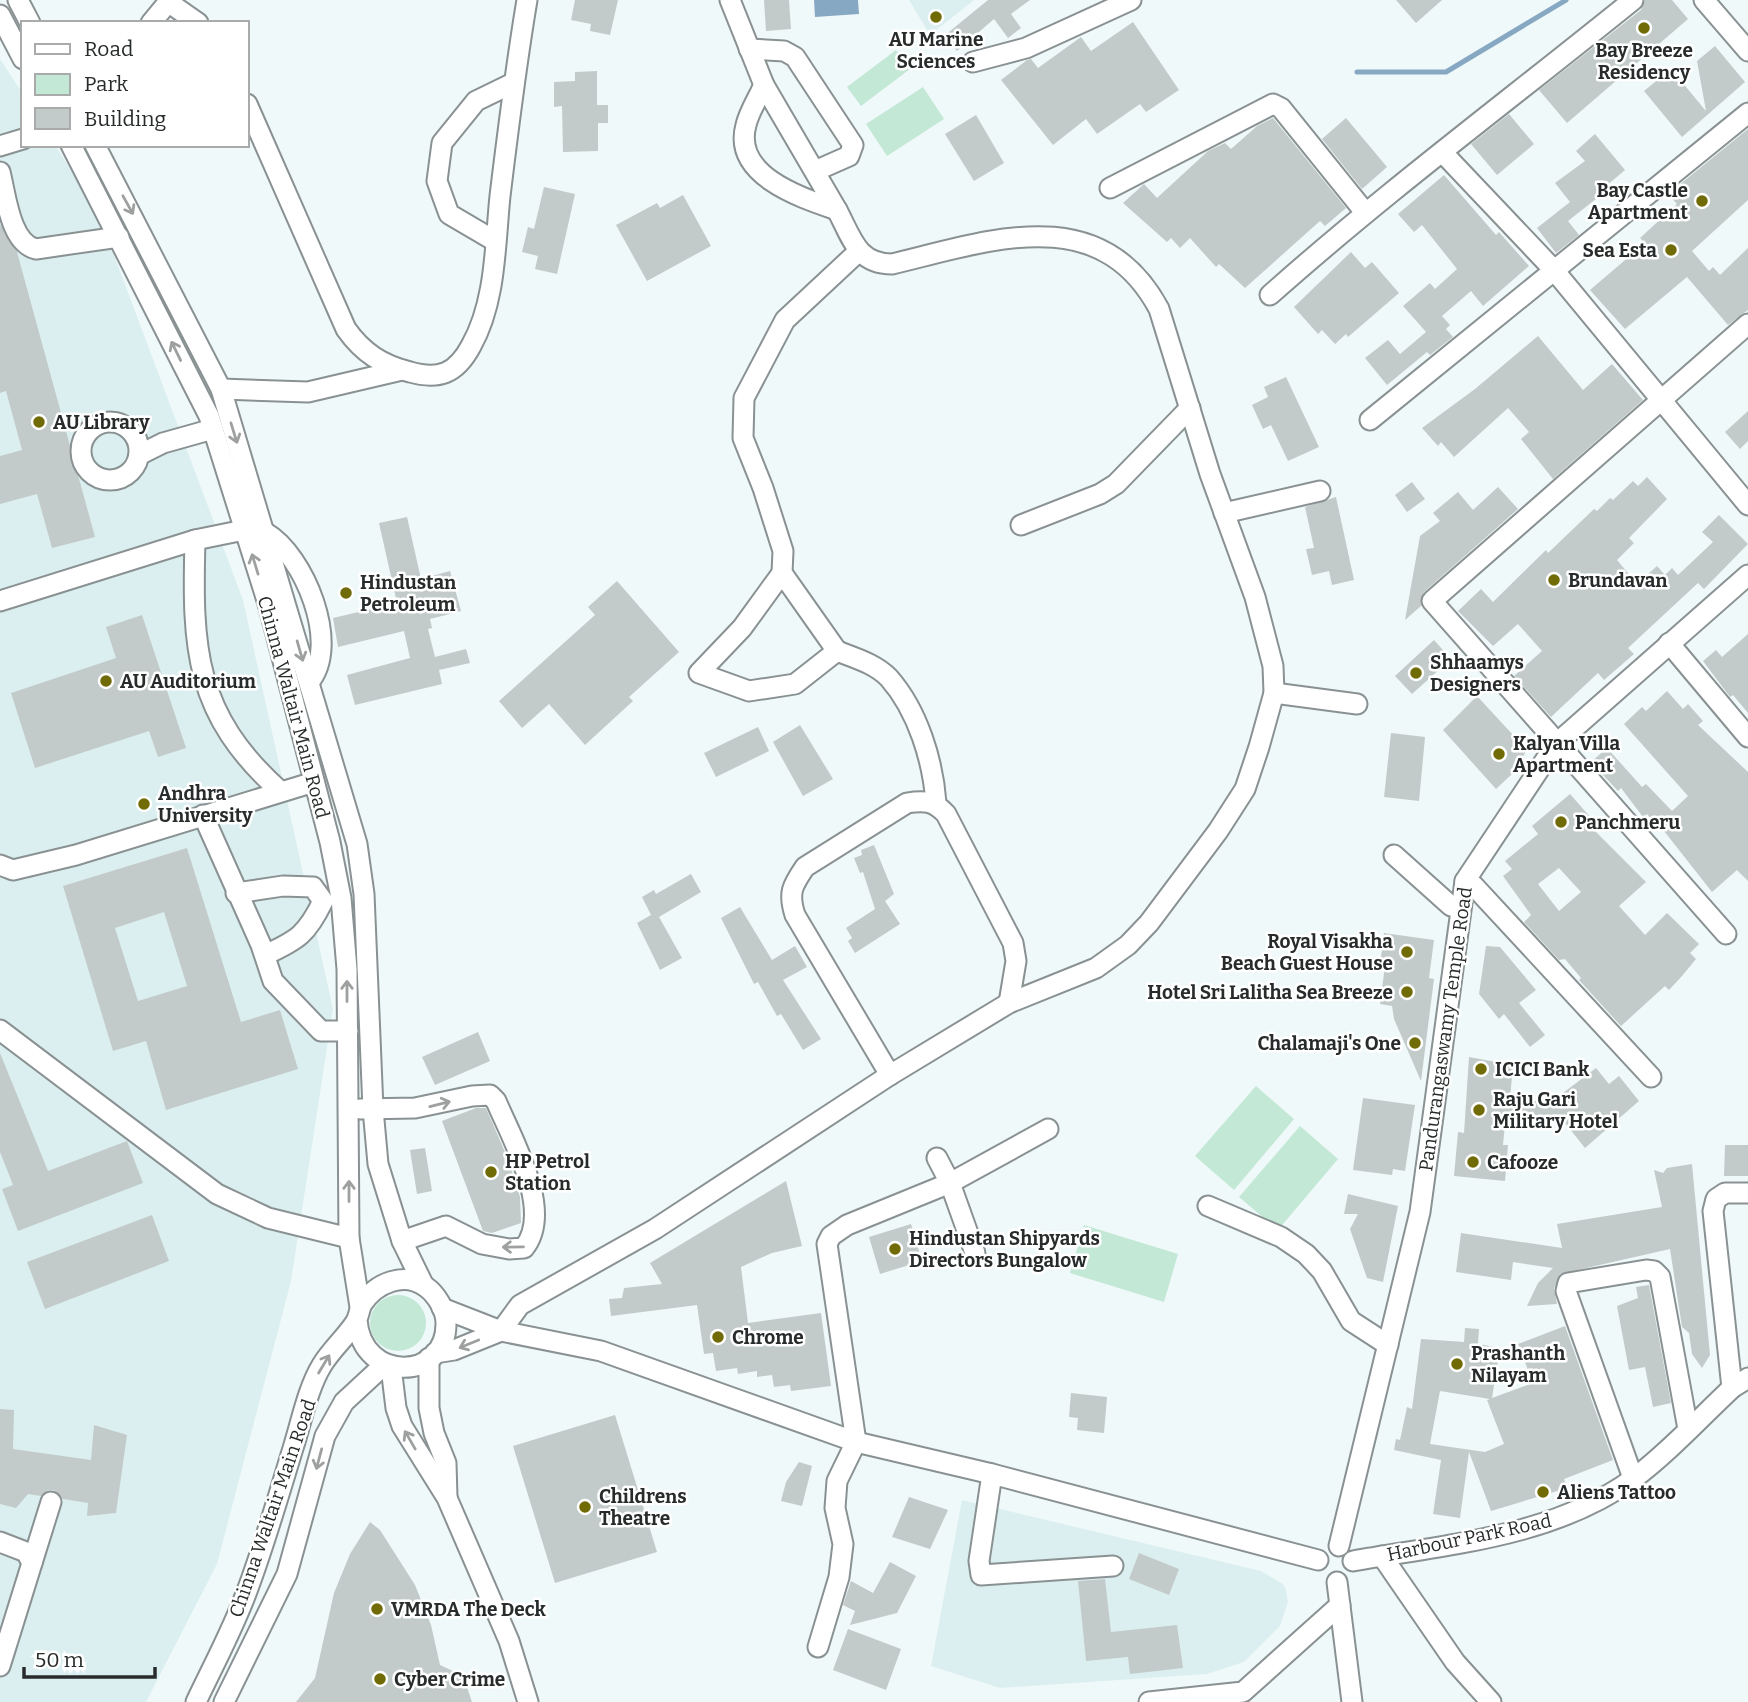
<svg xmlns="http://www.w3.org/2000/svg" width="1748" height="1702" font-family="Bitter,serif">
  <rect width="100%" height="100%" fill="#f0f9f9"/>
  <!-- built -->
  <g fill="#dceff0">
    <polygon points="909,0 974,0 930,35"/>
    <polygon points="0,59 23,94 23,145 55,145 98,212 243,600 333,1009 291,1281 217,1564 146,1702 0,1702"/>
    <polygon points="962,1500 1261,1571 1283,1584 1286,1590 1288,1602 1280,1626 1244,1662 1207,1674 1000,1688 931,1666"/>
  </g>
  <!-- green -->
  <g fill="#c3e8d6">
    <polygon points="896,50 910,69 861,106 847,87"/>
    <polygon points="923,87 944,119 887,156 866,124"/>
    <polygon points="1256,1086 1294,1119 1234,1190 1195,1156"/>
    <polygon points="1300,1126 1338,1159 1278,1230 1239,1197"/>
    <polygon points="1084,1225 1178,1254 1164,1302 1070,1273"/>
    <circle cx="398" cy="1323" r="28"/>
  </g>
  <!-- water -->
  <polygon fill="#87a8c2" points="814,0 858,0 859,14 815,17"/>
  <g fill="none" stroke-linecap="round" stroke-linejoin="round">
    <!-- stream -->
    <polyline stroke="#87a8c2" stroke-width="5" points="1357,72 1446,72 1566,0"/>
  </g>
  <!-- building -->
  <g fill="#c2cbc9" fill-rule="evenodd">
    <polygon points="575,0 618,0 610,35 590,31 591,24 571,20"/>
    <polygon points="764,0 789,0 791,29 766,31"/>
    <polygon points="988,0 1030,0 1011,14 1021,28 1008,38 994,19 957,51 944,36"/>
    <polygon points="1396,0 1442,0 1416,23"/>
    <polygon points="1645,0 1672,0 1688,19 1567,123 1539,90 1641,10"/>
    <polygon points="1133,22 1179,90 1146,112 1140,104 1097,134 1086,119 1053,145 1001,80 1027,60 1031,59 1038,68 1081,37 1091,51"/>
    <polygon points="1715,46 1745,82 1682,137 1644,91 1671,69 1706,111 1697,61"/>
    <polygon points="597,71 597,105 608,105 608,123 598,123 598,151 563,152 562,106 554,107 554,82 575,81 575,72"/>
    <polygon points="1509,114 1534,144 1497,175 1471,144"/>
    <polygon points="976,115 1004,163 974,181 945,134"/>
    <polygon points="1273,118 1346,208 1325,226 1320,221 1245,288 1219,264 1216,267 1190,238 1180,248 1171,238 1167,242 1123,203 1144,184 1157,198 1208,151 1225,143 1231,149 1257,126"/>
    <polygon points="1346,118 1387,167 1362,189 1322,139"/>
    <polygon points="1748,129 1748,200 1692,251 1709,271 1713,267 1720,275 1748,248 1748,310 1728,325 1687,277 1625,329 1590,290 1645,243 1640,238 1677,204 1668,194"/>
    <polygon points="1595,134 1625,170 1599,192 1601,195 1568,221 1579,235 1556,253 1537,228 1570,202 1555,183 1585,161 1576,151"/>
    <polygon points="1444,175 1496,235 1499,232 1529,266 1483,306 1471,291 1442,316 1450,325 1446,329 1453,337 1430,355 1427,352 1387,385 1365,358 1388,340 1400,354 1426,332 1403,306 1430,283 1435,289 1457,269 1422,225 1414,232 1398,214"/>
    <polygon points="544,187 575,194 557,274 535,269 538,256 522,252 528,227 534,229"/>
    <polygon points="683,195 711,246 647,281 616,225 657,203 660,208"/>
    <polygon points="0,224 17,252 95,537 52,548 37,494 0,504 0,456 22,450 6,391 0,393"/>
    <polygon points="1351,252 1365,268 1372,262 1399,293 1348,337 1346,334 1335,344 1322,330 1318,334 1294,307"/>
    <polygon points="1538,336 1583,390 1612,364 1643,400 1553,479 1521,439 1529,432 1508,408 1454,457 1441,442 1438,446 1422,428 1475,389"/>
    <polygon points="1286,377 1319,447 1288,461 1271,425 1263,429 1252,405 1268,397 1264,387"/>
    <polygon points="1748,411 1748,441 1740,449 1725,432"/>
    <polygon points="1647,477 1667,499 1629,538 1634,543 1617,560 1637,584 1657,566 1665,575 1672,568 1678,575 1713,542 1702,532 1719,515 1748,544 1704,589 1698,583 1628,648 1634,654 1604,680 1598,673 1551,717 1514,676 1542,651 1518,624 1493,646 1458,611 1481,589 1493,602 1546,550 1548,553 1594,509 1597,511 1610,498 1613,500 1633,481 1638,486"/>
    <polygon points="1412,482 1425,499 1407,512 1395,495"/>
    <polygon points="1498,487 1518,509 1424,592 1421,606 1405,620 1420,536 1440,521 1433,513 1458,492 1473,510"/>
    <polygon points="1336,497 1354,580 1332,585 1329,571 1312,575 1306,549 1314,548 1305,507"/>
    <polygon points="407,517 421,579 450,571 461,611 430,619 432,628 428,629 435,657 466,649 470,663 439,670 442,684 355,705 347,675 410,658 404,631 338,647 333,618 397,603 379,523"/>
    <polygon points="617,581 679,652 629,697 633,701 585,745 549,704 522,728 499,701 595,615 588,607"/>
    <polygon points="142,615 186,748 158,757 149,731 35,768 11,693 116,658 106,627"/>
    <polygon points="1748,634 1748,713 1733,695 1730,697 1703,661 1716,650 1722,657"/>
    <polygon points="1434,640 1451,659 1412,694 1395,676"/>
    <polygon points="1667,691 1683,709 1688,704 1703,721 1698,725 1748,772 1748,881 1737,870 1712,892 1653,817 1651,819 1647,814 1643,817 1621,788 1618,791 1591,762 1607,748 1642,787 1646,784 1672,811 1688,796 1624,724 1642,707 1646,711"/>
    <polygon points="1477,696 1527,750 1512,774 1496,789 1443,730"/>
    <polygon points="800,725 833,779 803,796 773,742"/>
    <polygon points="758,727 769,751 716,777 704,753"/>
    <polygon points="1391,733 1425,737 1419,801 1384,797"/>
    <path d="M1570 794 1591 818 1586 822 1646 882 1619 906 1645 935 1667 913 1699 944 1690 953 1696 959 1682 976 1669 990 1665 986 1621 1026 1579 980 1581 978 1565 959 1559 960 1524 922 1531 915 1503 876 1512 869 1505 861 1538 834 1532 826ZM1559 868 1581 892 1559 911 1538 884Z"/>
    <polygon points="874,845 894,894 885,901 900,924 855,953 848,941 852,938 846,928 875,909 863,872 860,873 854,858 862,855 861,850"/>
    <path d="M187 848 241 1022 280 1010 298 1069 166 1110 146 1041 113 1051 63 886ZM164 912 187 986 138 1001 115 928Z"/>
    <polygon points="691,874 701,892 659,917 682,958 660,970 637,923 651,915 642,897 654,890 656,894"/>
    <polygon points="740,907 772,960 795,946 807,967 783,980 821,1039 803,1050 781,1014 777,1016 758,982 754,984 721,918"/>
    <polygon points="1384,933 1434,940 1429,978 1434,979 1421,1081 1394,1019 1392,1006 1380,1004 1385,966 1380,965"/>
    <polygon points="1486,946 1500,947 1536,990 1519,1003 1545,1035 1530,1047 1504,1014 1499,1019 1479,994"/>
    <polygon points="478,1032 490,1061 435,1085 422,1057"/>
    <polygon points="0,1053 48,1171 127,1141 143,1183 18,1231 2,1189 13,1185 0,1152"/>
    <polygon points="1469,1057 1513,1065 1510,1099 1551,1102 1596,1068 1609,1084 1619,1076 1639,1101 1585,1148 1561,1118 1506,1114 1503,1145 1508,1145 1505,1181 1454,1176 1458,1132 1464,1133"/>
    <polygon points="1363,1098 1415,1105 1405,1171 1393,1169 1392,1175 1353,1170"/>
    <polygon points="476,1108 486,1108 508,1159 520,1197 521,1223 492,1233 483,1231 442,1121"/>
    <polygon points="1725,1145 1748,1145 1748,1176 1724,1176"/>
    <polygon points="425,1148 432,1191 417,1194 410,1150"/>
    <polygon points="1692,1164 1710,1355 1702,1368 1692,1354 1689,1333 1682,1327 1670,1249 1560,1274 1554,1289 1557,1304 1527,1306 1538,1283 1553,1268 1513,1262 1511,1280 1456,1272 1461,1233 1562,1248 1557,1224 1662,1207 1654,1170 1663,1173 1667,1168"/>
    <polygon points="786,1181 802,1246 772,1253 741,1267 748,1323 821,1313 831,1386 791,1391 790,1385 774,1387 772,1375 757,1377 757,1371 738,1374 737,1368 716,1371 713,1353 704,1354 697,1305 611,1316 609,1299 622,1298 624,1288 662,1284 650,1263"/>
    <polygon points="1348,1194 1398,1206 1383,1282 1367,1278 1350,1229 1358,1214 1344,1214"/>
    <polygon points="152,1215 169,1261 45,1309 27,1262"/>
    <polygon points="911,1224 922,1261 880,1274 869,1237"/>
    <polygon points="1649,1285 1671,1403 1653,1407 1645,1367 1629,1370 1617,1306 1638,1298 1636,1287"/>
    <path d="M1565 1326 1613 1460 1564 1479 1567 1488 1491 1511 1469 1452 1460 1518 1433 1514 1441 1460 1394 1450 1396 1439 1400 1440 1407 1407 1412 1409 1421 1339 1464 1342 1465 1328 1479 1329 1478 1344 1500 1348 1492 1398 1533 1383 1518 1344ZM1440 1391 1490 1399 1487 1400 1504 1444 1485 1452 1430 1444Z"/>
    <polygon points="1071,1393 1107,1397 1104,1433 1077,1430 1078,1418 1069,1417"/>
    <polygon points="0,1409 14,1410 13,1449 91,1460 94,1425 127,1435 116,1513 87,1516 88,1503 63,1499 54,1490 48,1490 41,1496 28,1494 16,1508 0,1504"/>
    <polygon points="615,1415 657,1552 555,1583 513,1446"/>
    <polygon points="799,1462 812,1466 802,1506 781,1501 786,1482"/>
    <polygon points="909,1497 948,1510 930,1549 892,1537"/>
    <polygon points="370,1522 380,1530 415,1585 431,1625 440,1665 455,1672 466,1684 472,1702 296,1702 315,1678 334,1593 350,1554"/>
    <polygon points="1139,1553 1179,1569 1169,1595 1129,1579"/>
    <polygon points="890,1562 916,1576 897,1613 850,1625 855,1611 843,1605 851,1581 873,1593"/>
    <polygon points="1105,1579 1111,1632 1177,1625 1183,1668 1130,1674 1128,1657 1086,1661 1078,1581"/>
    <polygon points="848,1629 901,1649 886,1690 833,1670"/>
  </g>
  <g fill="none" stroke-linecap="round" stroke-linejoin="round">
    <defs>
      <g id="minor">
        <polyline points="18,0 30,23"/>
        <polyline points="730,0 764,85"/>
        <polyline points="1704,0 1748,51"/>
        <polyline points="168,2 198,23"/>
        <polyline points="0,15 23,59"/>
        <polyline points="151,23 170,0"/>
        <polyline points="749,49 784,51 795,57 853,145 849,156 815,171"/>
        <polyline points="973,62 1026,48 1131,0"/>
        <path d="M764 85 837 210C802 198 732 176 746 125 749 112 758 98 764 85Z"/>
        <path d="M247 104 346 329C363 353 382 365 410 372 439 380 456 374 471 346 496 302 495 245 500 196 508 130 516 65 527 0"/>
        <polyline points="71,145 209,416 269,607 330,842 341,898 347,969 349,1238 360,1307"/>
        <polyline points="95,145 221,389 357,844 364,894 373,1109 378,1164 402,1241 423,1284"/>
        <polyline points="0,146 23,139"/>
        <polyline points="1443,153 1553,269 1748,505"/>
        <path d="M0 172C6 195 10 243 36 249L119 237"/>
        <polyline points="1110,188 1273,104 1281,108 1364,211"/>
        <polyline points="495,241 449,214 437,181 442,143 476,101 513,83"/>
        <path d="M1270 295C1387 191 1512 98 1633 0"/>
        <polyline points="221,389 308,392 402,370"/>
        <polyline points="1370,420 1748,113"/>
        <circle cx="110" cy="451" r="29"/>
        <polyline points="139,455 163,443 213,429"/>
        <polyline points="1224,513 1320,491"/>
        <polyline points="1021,525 1100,494 1116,484 1190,408"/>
        <path d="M266 533C304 555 341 645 309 682"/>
        <path d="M195 540C192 648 194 714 280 791"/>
        <path d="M782 573 742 628 699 673 749 691 795 684 837 651C855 658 876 664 889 678 918 711 933 761 936 803"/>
        <polyline points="0,601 195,540 244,530"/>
        <polyline points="1669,643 1748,737"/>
        <polyline points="837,651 782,573 783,551 763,488 743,438 744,398 785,320 859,251"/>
        <polyline points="1274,693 1357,704"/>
        <polyline points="203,815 261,945 273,981 321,1031 348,1031"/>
        <polyline points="1394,855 1451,906 1460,907"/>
        <polyline points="0,865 13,870 76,855 314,782"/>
        <polyline points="1465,881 1474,886 1651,1077"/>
        <path d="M236 893 283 886 313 887 323 901C307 934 298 940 265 955"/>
        <polyline points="1726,934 1432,601 1748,324"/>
        <polyline points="0,1030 217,1194 268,1218 349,1238"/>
        <path d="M890 1075 795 915C788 893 792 886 805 867L907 803C925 800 934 801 946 814L1013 943 1016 961 1009 1003"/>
        <path d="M360 1109 415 1108 472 1096 490 1095 496 1101C512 1139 554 1211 524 1248L509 1249 482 1244 446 1226 402 1241"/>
        <polyline points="937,1158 950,1183 975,1253"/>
        <polyline points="1208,1206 1281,1237 1306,1254 1322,1271 1351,1321 1388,1345"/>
        <polyline points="442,1308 501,1331 601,1351 856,1442 992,1474 1318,1560"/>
        <path d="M435 1353 454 1350 501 1331 520 1305 655 1229 890 1075 1009 1003 1096 968 1128 945 1149 923 1218 831 1245 789 1259 747 1274 693 1273 666 1255 597 1210 474 1159 309C1100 199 989 241 892 264 857 264 852 238 837 210"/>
        <polyline points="429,1358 429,1408 434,1433 446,1463 447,1497"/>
        <polyline points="391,1367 396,1408 402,1426 447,1498 509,1641 528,1702"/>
        <polyline points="1732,1388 1713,1211 1716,1199 1725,1193 1748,1193"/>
        <polyline points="992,1474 979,1561 981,1575 1113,1566"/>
        <polyline points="1633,1478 1566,1291 1568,1283 1646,1270 1654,1271 1660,1277 1688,1429"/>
        <polyline points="0,1542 26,1552 32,1563 0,1666"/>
        <polyline points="1339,1546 1420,1212 1465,881 1556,744 1748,575"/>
        <polyline points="1382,1556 1455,1662 1491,1702"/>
        <path d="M1353 1561C1449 1544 1552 1537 1633 1479 1668 1453 1700 1418 1732 1388L1748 1378"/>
        <polyline points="32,1563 51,1502"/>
        <polyline points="1337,1582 1352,1702"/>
        <polyline points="818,1647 839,1577 843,1544 835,1508 837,1481 856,1442 827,1244 831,1236 847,1225 950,1183 1048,1129"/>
        <path d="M196 1702C213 1666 233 1629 247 1591 265 1543 279 1494 294 1445 302 1419 308 1388 322 1365 331 1350 345 1338 355 1323 359 1317 359 1310 362 1304 376 1283 404 1271 426 1287 436 1294 446 1310 446 1323 447 1381 362 1384 357 1320"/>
        <polyline points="224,1702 287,1574 325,1436 344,1402 384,1365"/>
        <polyline points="1149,1702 1243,1692 1340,1605"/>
      </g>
    </defs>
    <!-- minor casing -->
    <use href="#minor" stroke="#899192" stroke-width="23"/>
    <!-- minor -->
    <use href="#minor" stroke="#fff" stroke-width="19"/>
  </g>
  <!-- one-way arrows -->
  <defs><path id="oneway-shaft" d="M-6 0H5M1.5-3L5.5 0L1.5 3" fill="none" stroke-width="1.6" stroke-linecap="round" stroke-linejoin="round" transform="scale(1.75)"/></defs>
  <g stroke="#9ea0a0">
    <use href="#oneway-shaft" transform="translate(128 205) rotate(61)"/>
    <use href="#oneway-shaft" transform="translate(176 351) rotate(-116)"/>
    <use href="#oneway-shaft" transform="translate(234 433) rotate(73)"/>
    <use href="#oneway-shaft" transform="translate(255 564) rotate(-107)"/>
    <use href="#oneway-shaft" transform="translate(300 651) rotate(74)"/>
    <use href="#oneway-shaft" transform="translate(347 991) rotate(-90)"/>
    <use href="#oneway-shaft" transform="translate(440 1104) rotate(-14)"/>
    <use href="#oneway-shaft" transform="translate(349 1191) rotate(-90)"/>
    <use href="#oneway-shaft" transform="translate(513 1247) rotate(179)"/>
    <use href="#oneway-shaft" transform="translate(469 1344) rotate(158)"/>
    <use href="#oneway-shaft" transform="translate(324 1364) rotate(-59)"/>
    <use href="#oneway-shaft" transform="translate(410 1440) rotate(-120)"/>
    <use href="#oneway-shaft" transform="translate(319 1459) rotate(105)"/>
  </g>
  <!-- markers -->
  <g fill="#716b06" stroke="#fff" stroke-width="2.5">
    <circle cx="936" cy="17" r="7"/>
    <circle cx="1644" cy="28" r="7"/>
    <circle cx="1702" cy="201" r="7"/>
    <circle cx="1671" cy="250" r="7"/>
    <circle cx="39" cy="422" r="7"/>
    <circle cx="1554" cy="580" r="7"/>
    <circle cx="346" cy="593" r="7"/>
    <circle cx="1416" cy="673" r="7"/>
    <circle cx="106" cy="681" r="7"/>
    <circle cx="1499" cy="754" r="7"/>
    <circle cx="144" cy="804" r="7"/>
    <circle cx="1561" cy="822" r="7"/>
    <circle cx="1407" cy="952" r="7"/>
    <circle cx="1407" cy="992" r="7"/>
    <circle cx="1415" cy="1043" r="7"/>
    <circle cx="1481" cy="1069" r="7"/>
    <circle cx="1479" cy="1110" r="7"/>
    <circle cx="1473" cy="1162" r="7"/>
    <circle cx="491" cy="1172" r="7"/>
    <circle cx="895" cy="1249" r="7"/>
    <circle cx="718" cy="1337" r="7"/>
    <circle cx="1457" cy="1364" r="7"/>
    <circle cx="1543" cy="1492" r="7"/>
    <circle cx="585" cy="1507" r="7"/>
    <circle cx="377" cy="1609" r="7"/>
    <circle cx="380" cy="1679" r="7"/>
  </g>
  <g text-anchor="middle" stroke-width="5" stroke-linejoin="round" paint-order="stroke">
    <!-- poi labels -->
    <g font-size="19" font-weight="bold" fill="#282b2b" stroke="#fff" text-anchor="start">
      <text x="936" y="46" text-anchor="middle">AU Marine<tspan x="936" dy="22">Sciences</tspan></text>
      <text x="1644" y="57" text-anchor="middle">Bay Breeze<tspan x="1644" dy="22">Residency</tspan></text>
      <text x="1688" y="197" text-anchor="end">Bay Castle<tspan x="1688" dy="22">Apartment</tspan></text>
      <text x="1657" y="257" text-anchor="end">Sea Esta</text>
      <text x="53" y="429">AU Library</text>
      <text x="1568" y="587">Brundavan</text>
      <text x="360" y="589">Hindustan<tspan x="360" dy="22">Petroleum</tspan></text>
      <text x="1430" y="669">Shhaamys<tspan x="1430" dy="22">Designers</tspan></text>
      <text x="120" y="688">AU Auditorium</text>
      <text x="1513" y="750">Kalyan Villa<tspan x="1513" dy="22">Apartment</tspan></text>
      <text x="158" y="800">Andhra<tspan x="158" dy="22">University</tspan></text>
      <text x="1575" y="829">Panchmeru</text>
      <text x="1393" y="948" text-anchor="end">Royal Visakha<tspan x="1393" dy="22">Beach Guest House</tspan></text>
      <text x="1393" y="999" text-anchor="end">Hotel Sri Lalitha Sea Breeze</text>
      <text x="1401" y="1050" text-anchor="end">Chalamaji's One</text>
      <text x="1495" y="1076">ICICI Bank</text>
      <text x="1493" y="1106">Raju Gari<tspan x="1493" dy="22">Military Hotel</tspan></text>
      <text x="505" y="1168">HP Petrol<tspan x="505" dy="22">Station</tspan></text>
      <text x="1487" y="1169">Cafooze</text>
      <text x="909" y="1245">Hindustan Shipyards<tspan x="909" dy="22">Directors Bungalow</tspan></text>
      <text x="732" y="1344">Chrome</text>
      <text x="1471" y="1360">Prashanth<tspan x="1471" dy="22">Nilayam</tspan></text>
      <text x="1557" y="1499">Aliens Tattoo</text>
      <text x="599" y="1503">Childrens<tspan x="599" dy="22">Theatre</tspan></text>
      <text x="391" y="1616">VMRDA The Deck</text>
      <text x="394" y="1686">Cyber Crime</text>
    </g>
    <!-- street labels -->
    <g font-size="19" fill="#282b2b" stroke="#fff">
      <text transform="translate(294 707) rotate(75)" y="7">Chinna Waltair Main Road</text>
      <text transform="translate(1445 1029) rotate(-82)" y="7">Pandurangaswamy Temple Road</text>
      <text transform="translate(272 1508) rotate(-71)" y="7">Chinna Waltair Main Road</text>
      <text transform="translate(1469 1537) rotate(-12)" y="7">Harbour Park Road</text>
    </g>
  </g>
  <!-- legend -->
  <rect x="21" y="21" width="228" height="126" fill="#ffffff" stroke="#a9aaaa" stroke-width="2"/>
  <rect x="35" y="44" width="35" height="10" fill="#ffffff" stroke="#a9aaaa" stroke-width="2"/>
  <text x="84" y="56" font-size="21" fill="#282b2b">Road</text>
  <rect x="35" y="74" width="35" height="21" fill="#c3e8d6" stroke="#a9aaaa" stroke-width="2"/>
  <text x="84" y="91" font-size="21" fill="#282b2b">Park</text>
  <rect x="35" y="108" width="35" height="21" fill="#c2cbc9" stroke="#a9aaaa" stroke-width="2"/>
  <text x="84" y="126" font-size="21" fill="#282b2b">Building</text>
  <!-- scale -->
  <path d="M24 1667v10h131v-10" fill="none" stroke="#282b2b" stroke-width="3.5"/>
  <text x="35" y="1667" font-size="21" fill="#282b2b" stroke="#ffffff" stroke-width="5" paint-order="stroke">50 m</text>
</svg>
